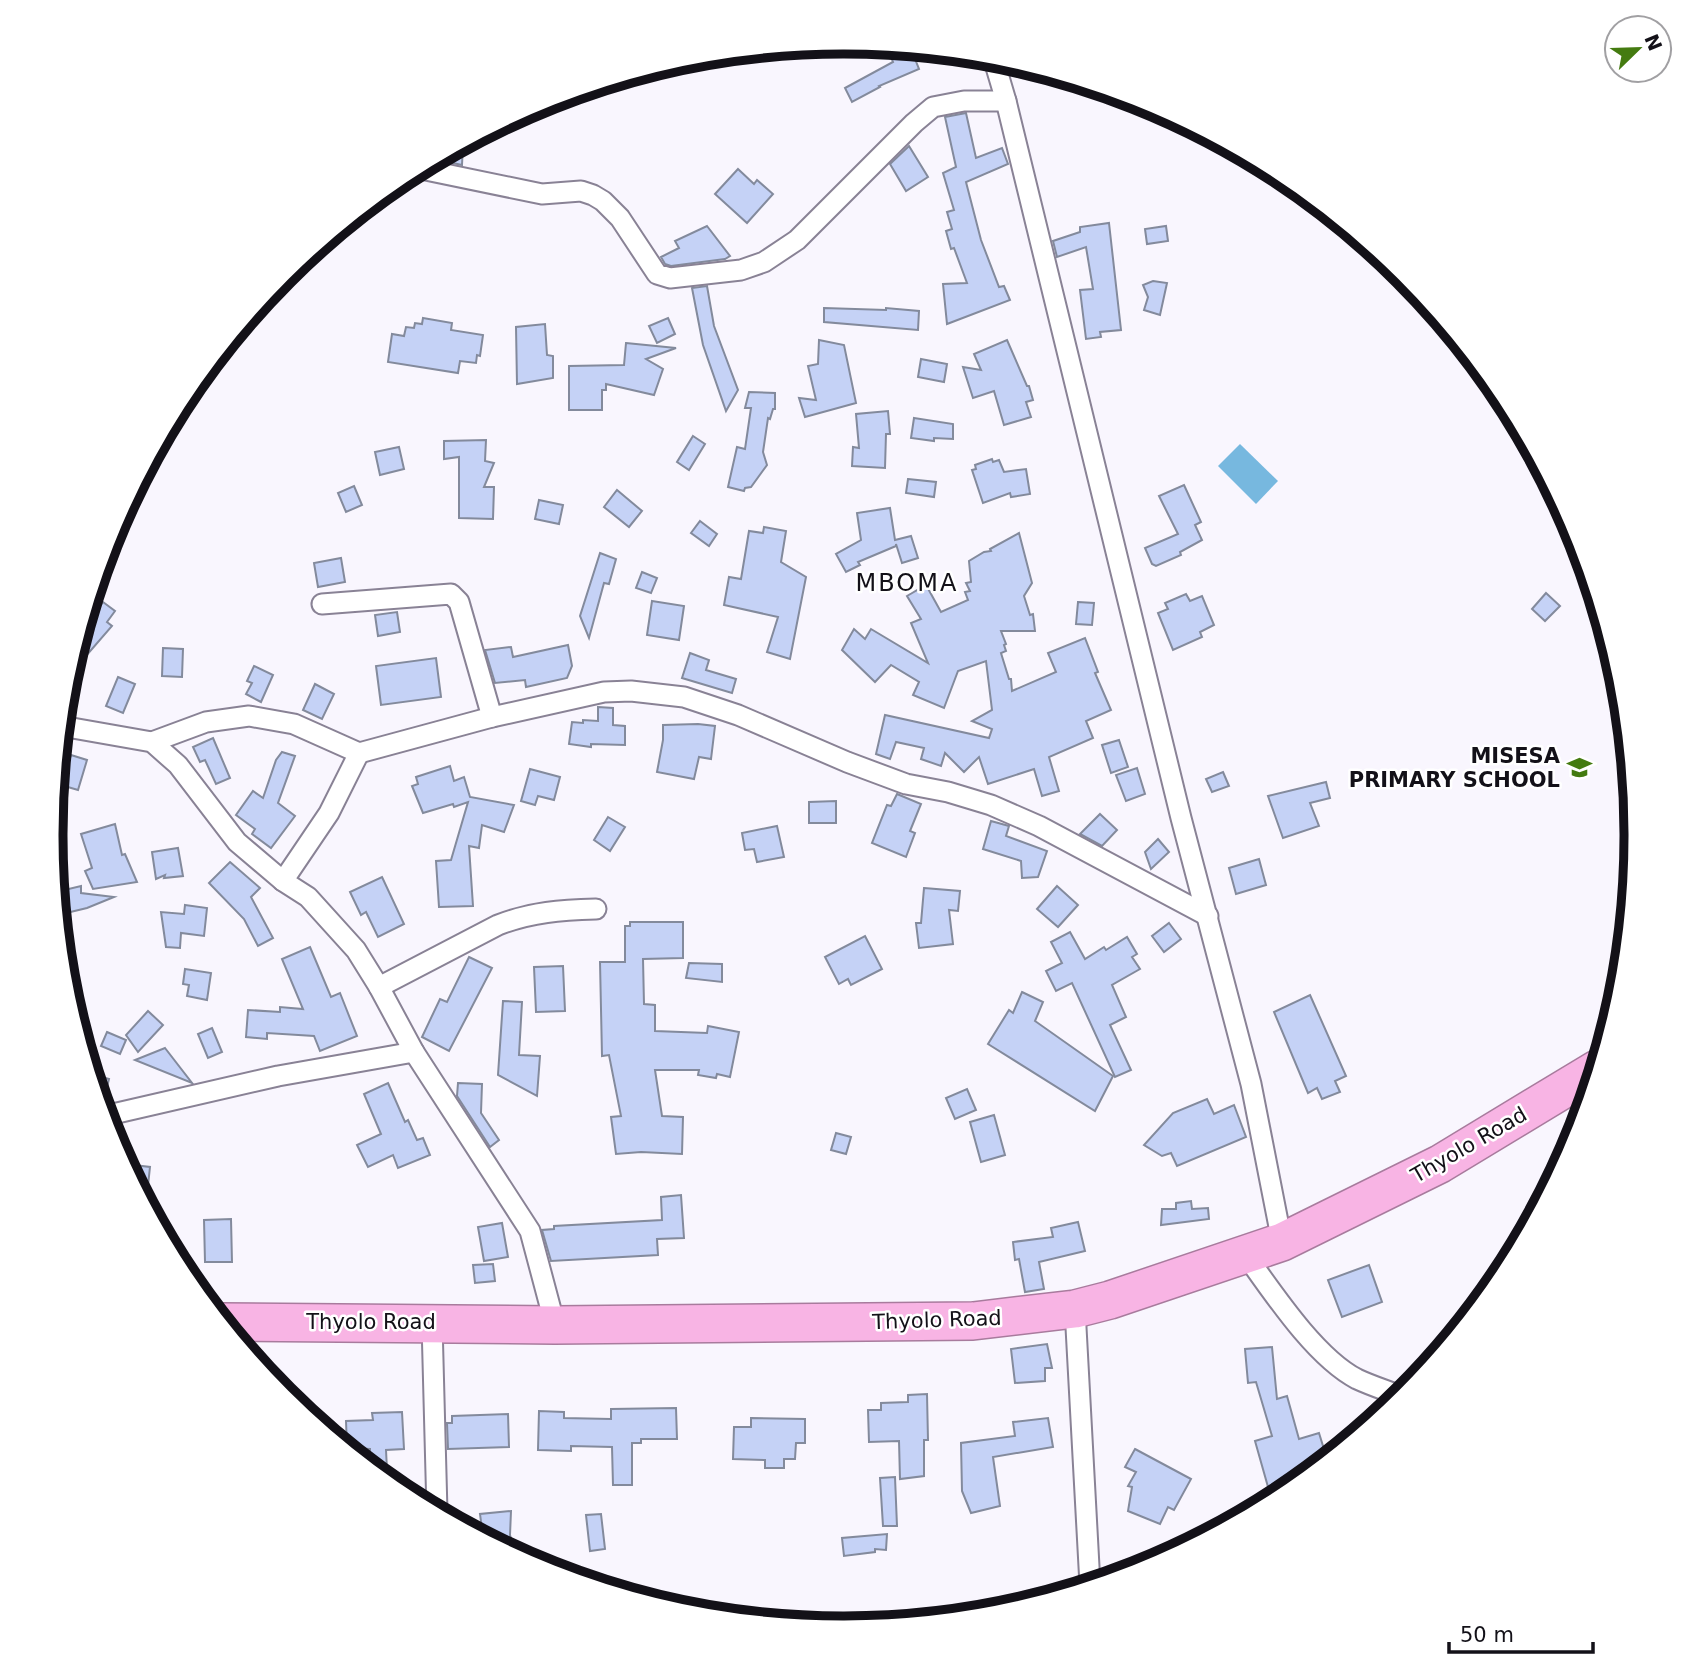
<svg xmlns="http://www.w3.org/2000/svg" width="1687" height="1670" font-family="'DejaVu Sans',sans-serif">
  <rect width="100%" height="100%" fill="#f9f6fe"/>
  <!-- water -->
  <polygon fill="#77b8df" points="1240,444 1278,481 1256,504 1218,466"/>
  <!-- building -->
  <g fill="#c5d2f6" stroke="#838a9c" stroke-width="2">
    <polygon points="900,48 911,49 919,69 879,86 880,87 852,102 845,88 893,62 889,52"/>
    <polygon points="966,113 976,158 1002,148 1008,164 966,182 981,240 999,287 1004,286 1010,300 947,324 943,284 967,283 954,248 951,249 946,231 952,229 947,212 954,210 943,173 956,167 945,117"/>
    <polygon points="463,144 462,165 434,159 446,153"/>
    <polygon points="909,146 928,177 906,191 890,164"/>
    <polygon points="738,169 754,184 757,180 773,194 747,223 715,194"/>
    <polygon points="1109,223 1121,330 1100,332 1101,337 1086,339 1080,290 1093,289 1086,247 1057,257 1053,241 1080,232 1080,227"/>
    <polygon points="707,226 730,256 725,259 671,266 665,264 661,257 679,248 675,241"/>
    <polygon points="1166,226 1168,241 1147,244 1145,229"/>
    <polygon points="1153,281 1167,283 1160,315 1144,310 1148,297 1143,285"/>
    <polygon points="707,286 714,326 738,390 726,411 703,345 692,288"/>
    <polygon points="824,308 886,310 886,308 919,311 918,330 824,322"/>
    <polygon points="423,318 452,323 451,330 483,335 480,356 477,355 476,363 460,361 458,373 388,362 392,334 404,336 406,327 414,328 415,323 422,324"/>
    <polygon points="668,318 675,334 657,343 649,326"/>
    <polygon points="545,324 547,355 553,356 553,378 517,384 516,327"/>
    <polygon points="819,340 844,345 856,403 805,417 799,398 816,400 808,366 818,364"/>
    <polygon points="1007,340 1027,386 1029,386 1033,400 1026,402 1031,417 1004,425 994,391 973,398 963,367 981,370 974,354"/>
    <polygon points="626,343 676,348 646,359 663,369 654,395 606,384 606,390 602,390 602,410 569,410 569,366 624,365"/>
    <polygon points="921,359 947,364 944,382 918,377"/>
    <polygon points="749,392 775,393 775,409 773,409 770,419 768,418 763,452 767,465 751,487 745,488 744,491 728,487 737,447 745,449 751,408 745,408"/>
    <polygon points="888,411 890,434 886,434 885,468 852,466 853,447 859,448 856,414"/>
    <polygon points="914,418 953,424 953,439 934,438 934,441 911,438"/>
    <polygon points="693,436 705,444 689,470 677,462"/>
    <polygon points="486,440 485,461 494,463 484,487 494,487 493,519 459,518 459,457 444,459 444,441"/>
    <polygon points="399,447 404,469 380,475 375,452"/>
    <polygon points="992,459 993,462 999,460 1004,472 1026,469 1030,494 1011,497 1010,493 983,503 972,470 976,469 975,465"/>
    <polygon points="908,479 936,482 934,497 906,493"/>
    <polygon points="1184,485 1201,522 1195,525 1202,540 1180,552 1181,555 1156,566 1152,564 1145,548 1178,534 1159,496"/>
    <polygon points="354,486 362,505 346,512 338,493"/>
    <polygon points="617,490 642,511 629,527 604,507"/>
    <polygon points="539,500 563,505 559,524 535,519"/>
    <polygon points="890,508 895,540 911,536 918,558 902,563 896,544 896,546 858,562 860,565 846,572 836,554 861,540 857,513"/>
    <polygon points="700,521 717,534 709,546 691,533"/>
    <polygon points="764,527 786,531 781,562 806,577 790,659 767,652 778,617 724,605 729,577 741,579 749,531 763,533"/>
    <polygon points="1019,533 1032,583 1024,596 1030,615 1033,614 1035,631 1001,631 1006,644 1004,645 1006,651 1001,653 1009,679 1011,679 1012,691 1056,672 1048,653 1085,638 1098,672 1095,673 1111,710 1086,721 1093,738 1049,757 1059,791 1042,796 1034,769 988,784 979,757 964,772 945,753 941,766 921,759 924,748 896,742 890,759 876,754 885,715 989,738 992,729 972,721 992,710 986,661 958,671 944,708 913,695 919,682 891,665 875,682 842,650 854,629 865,639 871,629 928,663 911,623 921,619 907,596 926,585 941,612 968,600 965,592 970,591 966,583 971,582 969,561 984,552 991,551 990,549"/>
    <polygon points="600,553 616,559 609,584 604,583 589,638 580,616"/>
    <polygon points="341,558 345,582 318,587 314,563"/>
    <polygon points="642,572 657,578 651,593 636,588"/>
    <polygon points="1546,593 1560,606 1545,621 1532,609"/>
    <polygon points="1186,594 1190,601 1202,596 1214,625 1200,632 1202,637 1173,650 1158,613 1168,609 1165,603"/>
    <polygon points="652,601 684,606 679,640 647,635"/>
    <polygon points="103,602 115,611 107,622 112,626 66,679 88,606 96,612"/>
    <polygon points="1078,602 1094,603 1092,625 1076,624"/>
    <polygon points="397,612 400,632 378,636 375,615"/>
    <polygon points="568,645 572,666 567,678 526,687 525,680 495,683 485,650 511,647 513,657"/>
    <polygon points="163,648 183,649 182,677 162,676"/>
    <polygon points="690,653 709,660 706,670 736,679 732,693 682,678"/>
    <polygon points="436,658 441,697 381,705 376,666"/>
    <polygon points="254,666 273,675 261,702 246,694 252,683 247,681"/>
    <polygon points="118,677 135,684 123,713 106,706"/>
    <polygon points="315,684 334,694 322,719 303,710"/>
    <polygon points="598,707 613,708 613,725 625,726 625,745 591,744 591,747 569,744 572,722 583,723 583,720 598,721"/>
    <polygon points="698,724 715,726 711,759 699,757 694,779 657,772 663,740 663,725"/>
    <polygon points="213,738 230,778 216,784 205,760 200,762 193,747"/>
    <polygon points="1119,740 1128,767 1111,773 1102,745"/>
    <polygon points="282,752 295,756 278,803 295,816 271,848 252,834 255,829 236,815 253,791 263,798 276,760"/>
    <polygon points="71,755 87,760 78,790 61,785"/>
    <polygon points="450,766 454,781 464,777 470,797 514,805 504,832 482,825 479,848 469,846 473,906 439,907 436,861 451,860 468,802 454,807 453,804 423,813 412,786 418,784 416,777"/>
    <polygon points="1137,768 1145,794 1126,801 1116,775"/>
    <polygon points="530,769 560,777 554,800 538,796 535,805 521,801"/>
    <polygon points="1223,772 1229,786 1212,792 1206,779"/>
    <polygon points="1326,782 1330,798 1310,803 1319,826 1283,838 1268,796"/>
    <polygon points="897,794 921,804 910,831 915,833 906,857 872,843 887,805 891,806"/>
    <polygon points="836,801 836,823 809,823 809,802"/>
    <polygon points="1100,814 1117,830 1102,846 1080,834"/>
    <polygon points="608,817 625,827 610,851 594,840"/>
    <polygon points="991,821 1009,826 1006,836 1047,851 1038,877 1022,878 1021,861 983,849"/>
    <polygon points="115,824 122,855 125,854 137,882 93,889 85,871 92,868 81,834"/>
    <polygon points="777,826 784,857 757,862 754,849 745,850 742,833"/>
    <polygon points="1158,839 1169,852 1151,869 1145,852"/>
    <polygon points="178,848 183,876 164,878 165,875 156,879 152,852"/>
    <polygon points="1259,859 1266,885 1236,894 1229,868"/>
    <polygon points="230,862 260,888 251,897 273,938 258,946 244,919 209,883"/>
    <polygon points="382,877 404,924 378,937 366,912 361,915 350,892"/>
    <polygon points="81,886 81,893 114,897 87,908 58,915 56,892"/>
    <polygon points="1057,886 1078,905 1058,927 1037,909"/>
    <polygon points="924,888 960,891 958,911 949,910 953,944 919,948 916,923 921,923"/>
    <polygon points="185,905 207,908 204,936 181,933 180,948 166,947 161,912 184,914"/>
    <polygon points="630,922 683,922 683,958 643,959 644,1004 655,1005 655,1031 707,1033 708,1026 739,1032 730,1077 717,1074 716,1078 698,1075 699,1070 655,1070 662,1116 683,1117 682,1154 641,1152 616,1154 611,1117 621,1116 609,1055 602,1056 600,962 625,962 625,926 630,926"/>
    <polygon points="1169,923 1181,939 1164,952 1152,936"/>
    <polygon points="1070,932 1085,959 1104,947 1106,950 1127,937 1137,954 1132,957 1140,969 1112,985 1126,1017 1110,1025 1131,1070 1115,1077 1072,983 1056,991 1046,971 1062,963 1051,942"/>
    <polygon points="865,936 882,969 851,985 848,979 839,984 825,957"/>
    <polygon points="310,947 331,997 340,993 357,1036 320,1051 314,1036 267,1033 267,1039 246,1037 248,1010 280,1012 280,1007 303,1009 282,959"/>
    <polygon points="469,957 492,968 449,1051 422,1037 440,999 447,1002"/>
    <polygon points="689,963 722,964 722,982 686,978"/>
    <polygon points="563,966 565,1011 536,1012 534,967"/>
    <polygon points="185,969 211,973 207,1000 187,996 189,985 183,984"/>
    <polygon points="1022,992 1043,1002 1035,1021 1113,1076 1095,1111 988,1044 1009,1010 1013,1013"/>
    <polygon points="1310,995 1346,1076 1335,1081 1340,1092 1322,1099 1317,1088 1308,1093 1274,1012"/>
    <polygon points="503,1001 522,1002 519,1055 540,1056 537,1096 498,1075"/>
    <polygon points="148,1011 163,1025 138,1052 126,1035"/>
    <polygon points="212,1028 222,1052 208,1058 198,1034"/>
    <polygon points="107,1032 126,1040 120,1054 101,1046"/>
    <polygon points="165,1048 192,1083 135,1060"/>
    <polygon points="91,1074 109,1079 103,1104 101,1104"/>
    <polygon points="388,1083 405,1122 408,1120 417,1140 423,1138 430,1155 398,1168 393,1155 368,1167 357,1145 381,1134 364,1094"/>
    <polygon points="458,1083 482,1084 481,1113 499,1140 490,1147 457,1096"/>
    <polygon points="967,1089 976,1110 955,1119 946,1098"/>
    <polygon points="1207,1099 1214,1114 1234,1105 1246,1137 1177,1166 1171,1153 1162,1156 1144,1145 1173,1113"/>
    <polygon points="994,1115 1005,1155 981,1162 970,1122"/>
    <polygon points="836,1133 851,1137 846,1154 831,1150"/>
    <polygon points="125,1164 150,1167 146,1204"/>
    <polygon points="681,1195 684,1238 657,1239 658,1255 551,1261 542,1230 554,1229 554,1226 662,1220 661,1197"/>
    <polygon points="1191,1201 1192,1209 1208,1208 1209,1219 1161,1225 1162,1209 1176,1209 1176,1203"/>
    <polygon points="231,1219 232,1262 205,1262 204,1220"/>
    <polygon points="1078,1222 1085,1251 1039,1262 1044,1289 1025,1292 1019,1259 1015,1260 1013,1242 1053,1237 1051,1228"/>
    <polygon points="502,1223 508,1257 484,1261 478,1227"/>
    <polygon points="493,1264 495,1281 475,1283 473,1265"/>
    <polygon points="1369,1265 1382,1302 1342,1317 1328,1280"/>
    <polygon points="1047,1344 1052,1368 1045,1368 1045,1381 1015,1383 1011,1349"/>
    <polygon points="1272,1347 1277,1399 1287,1396 1299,1439 1319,1433 1327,1459 1284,1495 1272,1501 1255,1441 1272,1436 1256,1382 1248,1383 1245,1349"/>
    <polygon points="927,1394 928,1440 924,1440 924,1476 900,1479 899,1441 869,1442 868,1410 881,1410 881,1403 908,1402 908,1395"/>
    <polygon points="676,1408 677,1439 641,1439 641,1443 632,1443 632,1485 613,1485 612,1447 571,1446 571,1451 538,1450 539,1411 564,1412 564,1418 611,1419 611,1409"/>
    <polygon points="402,1412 404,1449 386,1450 387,1470 373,1470 370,1468 370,1449 347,1448 346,1421 373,1420 372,1413"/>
    <polygon points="508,1414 509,1447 448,1449 447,1423 452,1423 452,1416"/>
    <polygon points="751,1418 805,1419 805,1443 796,1443 795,1459 784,1459 784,1468 765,1468 765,1460 733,1459 734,1427 751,1427"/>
    <polygon points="1048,1418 1053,1447 993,1457 1000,1506 971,1513 962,1491 961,1443 1015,1436 1013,1422"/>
    <polygon points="1135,1449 1191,1479 1174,1510 1168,1507 1160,1524 1128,1511 1132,1487 1128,1486 1136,1472 1125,1467"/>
    <polygon points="895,1477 897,1526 883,1526 880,1478"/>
    <polygon points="511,1511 510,1535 516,1555 483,1537 480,1514"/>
    <polygon points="601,1514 605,1549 590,1551 586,1515"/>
    <polygon points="887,1534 886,1550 875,1549 875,1552 844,1556 842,1538"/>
  </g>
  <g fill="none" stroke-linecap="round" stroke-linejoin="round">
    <defs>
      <g id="street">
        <polyline points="993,57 1006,101 1181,818 1251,1084 1282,1242"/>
        <polyline points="416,168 542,194 581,191 593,195 603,201 620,218 657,274 670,278 741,270 764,262 797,240 914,123 933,107 964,101 1006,101"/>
        <polyline points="322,604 451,594 459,602 492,717"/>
        <polyline points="61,726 152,742 178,765 237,842 283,881 308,897 356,950 379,987 414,1052 530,1231 555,1325"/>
        <polyline points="152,742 206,722 249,716 294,724 359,753 492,717 604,692 631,691 684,697 738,715 847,762 906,784 948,792 991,805 1039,826 1208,916"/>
        <polyline points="283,881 329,813 359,753"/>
        <path d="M379 987 498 925C531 912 562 910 596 909"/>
        <polyline points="74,1018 75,1011"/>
        <polyline points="104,1116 278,1076 414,1052"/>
        <path d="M1245 1254C1273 1293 1315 1357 1357 1379 1372 1386 1388 1391 1403 1397"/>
        <polyline points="1075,1309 1090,1585"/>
        <polyline points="432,1323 437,1512"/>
      </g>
      <polyline id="highway" points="222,1322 555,1325 973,1321 1075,1309 1110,1300 1282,1242 1440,1164 1597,1069"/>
    </defs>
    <!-- street casing -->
    <use href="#street" stroke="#898295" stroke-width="23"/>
    <!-- highway casing -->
    <use href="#highway" stroke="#a87b9d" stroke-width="40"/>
    <!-- street -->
    <use href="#street" stroke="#fff" stroke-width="19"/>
    <!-- highway -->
    <use href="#highway" stroke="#f8b4e4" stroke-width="37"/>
  </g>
  <!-- icons -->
  <defs>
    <symbol id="school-bare" viewBox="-9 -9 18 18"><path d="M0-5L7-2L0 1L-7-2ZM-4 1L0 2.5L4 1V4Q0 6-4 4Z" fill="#447b10" stroke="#fff" stroke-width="2.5" paint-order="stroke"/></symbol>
  </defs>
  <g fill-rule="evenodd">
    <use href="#school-bare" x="1562" y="750" width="35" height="35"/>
  </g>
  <g text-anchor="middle" stroke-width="5" stroke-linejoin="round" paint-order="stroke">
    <!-- poi labels -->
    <g font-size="21" font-weight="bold" fill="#131118" stroke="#fff" text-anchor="end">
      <text x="1560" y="763">MISESA<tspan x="1560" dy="24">PRIMARY SCHOOL</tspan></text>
    </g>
    <!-- street labels -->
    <g font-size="21" fill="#131118" stroke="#fff">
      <text transform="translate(1469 1145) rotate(-30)" y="7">Thyolo Road</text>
      <text transform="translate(937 1320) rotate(-2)" y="7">Thyolo Road</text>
      <text x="371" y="1329">Thyolo Road</text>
    </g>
    <!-- quarter labels -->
    <g font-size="24" letter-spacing="2" fill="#131118" stroke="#fff">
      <text x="907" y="591">MBOMA</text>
    </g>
  </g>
  <!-- crop -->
  <path d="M0 0H1687V1670H0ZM843 54H844A780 780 0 0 1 1624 834V836A780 780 0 0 1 844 1616H843A780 780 0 0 1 63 836V834A780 780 0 0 1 843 54Z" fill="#fff" fill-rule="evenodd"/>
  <path fill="none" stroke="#131118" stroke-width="9" d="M843 54H844A780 780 0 0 1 1624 834V836A780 780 0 0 1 844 1616H843A780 780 0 0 1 63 836V834A780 780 0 0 1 843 54Z"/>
  <!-- north arrow -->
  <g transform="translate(1638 49) rotate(67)"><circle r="33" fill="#ffffff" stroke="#a1a0a3" stroke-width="2"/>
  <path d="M0-5L12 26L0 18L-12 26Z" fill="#447b10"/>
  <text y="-10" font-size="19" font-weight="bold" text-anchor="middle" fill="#131118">N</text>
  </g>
  <!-- scale -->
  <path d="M1449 1642v10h144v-10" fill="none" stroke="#131118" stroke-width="3.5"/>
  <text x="1460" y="1642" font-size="21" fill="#131118" stroke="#ffffff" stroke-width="5" paint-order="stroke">50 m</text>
</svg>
